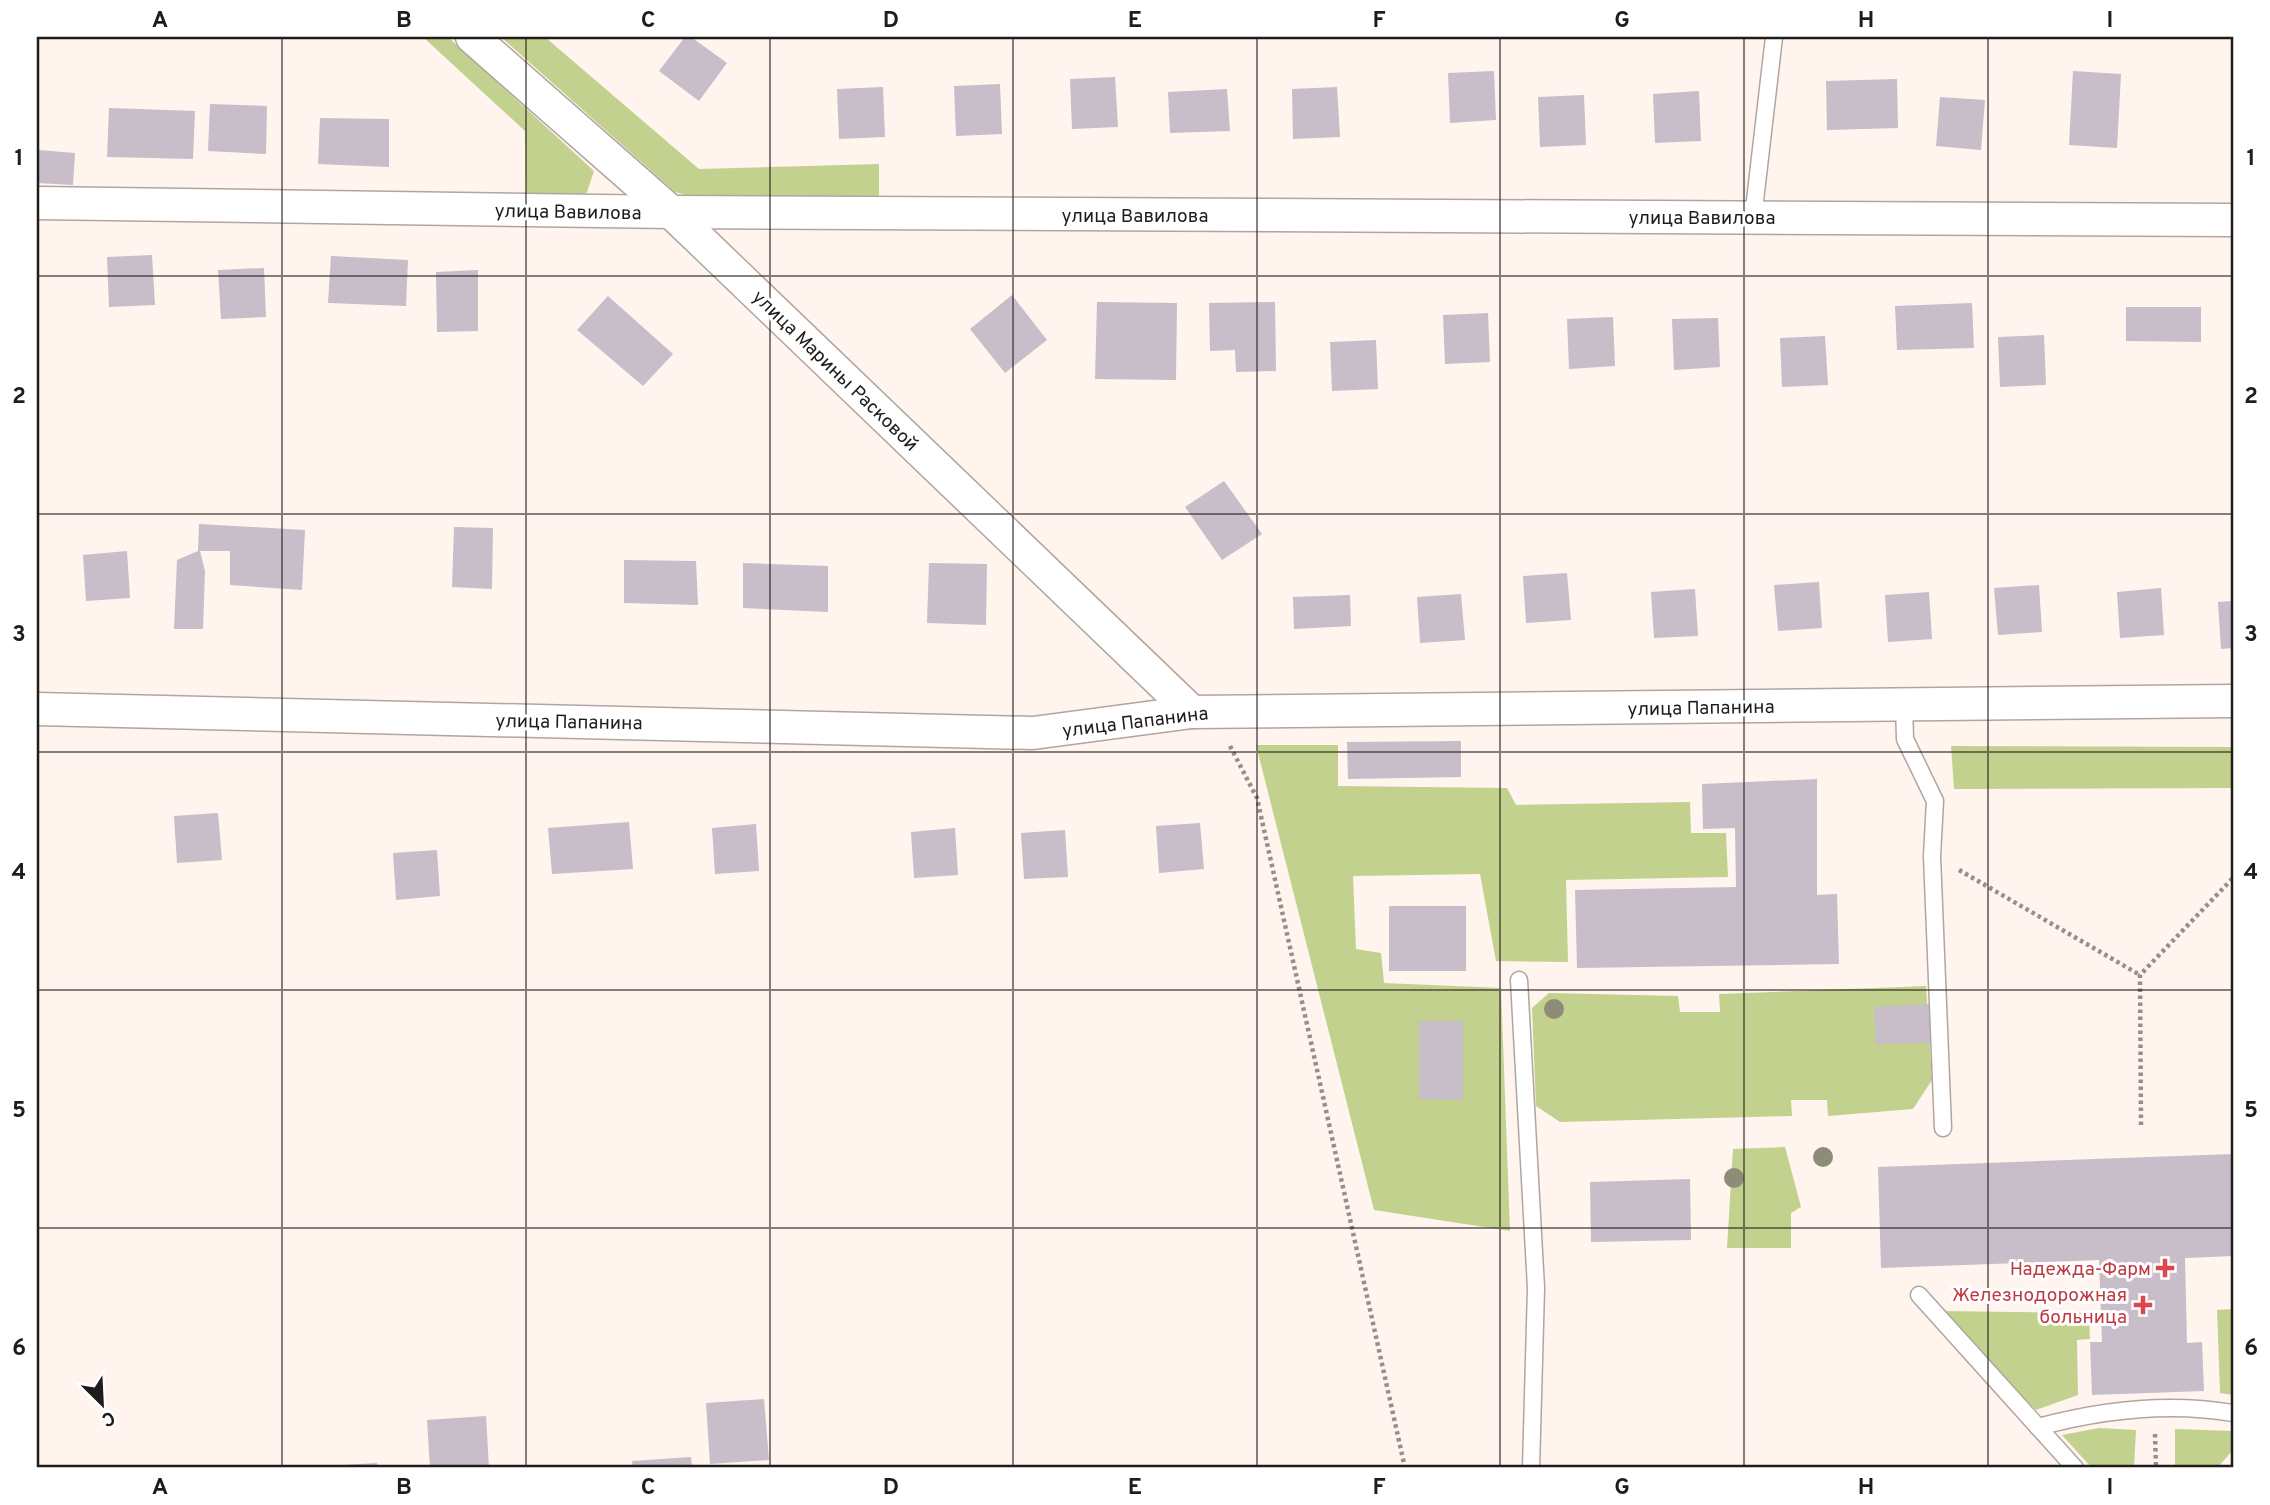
<svg xmlns="http://www.w3.org/2000/svg" width="2270" height="1505" font-family="Overpass,sans-serif">
  <rect width="100%" height="100%" fill="#fff4ee"/>
  <!-- green -->
  <g fill="#c3d18e">
    <polygon points="423,37 448,37 594,171 587,192 580,198 526,199 525,131"/>
    <polygon points="501,37 545,37 699,169 879,164 879,199 696,198 675,192"/>
    <polygon points="1256,745 1338,745 1338,786 1507,788 1516,805 1690,802 1691,833 1726,833 1728,877 1566,880 1568,962 1496,961 1480,874 1353,876 1356,949 1381,953 1384,983 1501,988 1510,1231 1374,1210"/>
    <polygon points="1951,746 2233,747 2233,788 1954,789"/>
    <polygon points="1926,986 1932,1080 1913,1109 1828,1116 1827,1100 1791,1100 1792,1116 1560,1122 1536,1106 1532,1008 1549,993 1678,996 1680,1012 1720,1012 1719,994"/>
    <polygon points="1785,1147 1801,1207 1791,1213 1791,1248 1727,1248 1733,1149"/>
    <polygon points="2233,1309 2233,1395 2220,1393 2217,1310"/>
    <polygon points="1941,1311 2089,1313 2090,1339 2077,1340 2078,1395 2036,1410"/>
    <polygon points="2099,1428 2136,1430 2134,1468 2092,1468 2062,1435"/>
    <polygon points="2175,1429 2233,1431 2233,1450 2217,1468 2175,1468"/>
  </g>
  <!-- building -->
  <g fill="#c7bec9">
    <polygon points="685,37 691,37 727,63 699,101 659,71"/>
    <polygon points="1494,71 1496,120 1450,123 1448,73"/>
    <polygon points="2073,71 2121,74 2117,148 2069,145"/>
    <polygon points="1115,77 1118,127 1072,129 1070,79"/>
    <polygon points="1897,79 1898,128 1827,130 1826,81"/>
    <polygon points="1000,84 1002,134 956,136 954,86"/>
    <polygon points="883,87 885,137 839,139 837,89"/>
    <polygon points="1337,87 1340,137 1293,139 1292,89"/>
    <polygon points="1227,89 1230,131 1170,133 1168,92"/>
    <polygon points="1699,91 1701,141 1655,143 1653,94"/>
    <polygon points="1584,95 1586,145 1540,147 1538,97"/>
    <polygon points="1940,97 1985,100 1981,150 1936,146"/>
    <polygon points="210,104 267,106 266,154 208,151"/>
    <polygon points="109,108 195,111 193,159 107,157"/>
    <polygon points="320,118 389,119 389,167 318,164"/>
    <polygon points="38,150 75,153 73,185 37,183"/>
    <polygon points="152,255 155,305 109,307 107,257"/>
    <polygon points="331,256 408,260 406,306 328,303"/>
    <polygon points="264,268 266,317 221,319 218,270"/>
    <polygon points="478,270 478,331 437,332 436,272"/>
    <polygon points="1012,295 1047,340 1005,373 970,329"/>
    <polygon points="608,296 673,354 643,386 577,330"/>
    <polygon points="1097,302 1177,303 1176,380 1095,379"/>
    <polygon points="1275,302 1276,371 1236,372 1235,350 1210,351 1209,303"/>
    <polygon points="1972,303 1974,348 1897,350 1895,306"/>
    <polygon points="2126,307 2201,307 2201,342 2126,341"/>
    <polygon points="1488,313 1490,362 1445,364 1443,315"/>
    <polygon points="1613,317 1615,366 1569,369 1567,319"/>
    <polygon points="1718,318 1720,367 1674,370 1672,319"/>
    <polygon points="2044,335 2046,385 2000,387 1998,337"/>
    <polygon points="1825,336 1828,385 1782,387 1780,338"/>
    <polygon points="1376,340 1378,389 1332,391 1330,342"/>
    <polygon points="1224,481 1262,534 1222,560 1185,507"/>
    <polygon points="199,524 305,530 302,590 230,585 230,551 200,551 205,571 203,629 174,629 177,560 198,551"/>
    <polygon points="454,527 493,528 492,589 452,587"/>
    <polygon points="127,551 130,598 86,601 83,555"/>
    <polygon points="624,560 696,561 698,605 624,603"/>
    <polygon points="743,563 828,566 828,612 743,608"/>
    <polygon points="929,563 987,564 986,625 927,623"/>
    <polygon points="1567,573 1571,620 1526,623 1523,576"/>
    <polygon points="1819,582 1822,628 1778,631 1774,585"/>
    <polygon points="2039,585 2042,632 1998,635 1994,588"/>
    <polygon points="2161,588 2164,635 2120,638 2117,592"/>
    <polygon points="1695,589 1698,636 1654,638 1651,592"/>
    <polygon points="1929,592 1932,639 1888,642 1885,595"/>
    <polygon points="1461,594 1465,640 1420,643 1417,597"/>
    <polygon points="1350,595 1351,626 1294,629 1293,597"/>
    <polygon points="2233,601 2233,648 2221,649 2218,602"/>
    <polygon points="1461,741 1461,777 1348,779 1347,742"/>
    <polygon points="1817,779 1817,895 1837,894 1839,964 1577,968 1575,890 1736,887 1735,828 1703,829 1702,784"/>
    <polygon points="218,813 222,860 177,863 174,816"/>
    <polygon points="629,822 633,869 552,874 548,828"/>
    <polygon points="1200,823 1204,869 1159,873 1156,826"/>
    <polygon points="756,824 759,871 715,874 712,828"/>
    <polygon points="955,828 958,875 914,878 911,832"/>
    <polygon points="1065,830 1068,877 1024,879 1021,833"/>
    <polygon points="437,850 440,896 396,900 393,853"/>
    <rect x="1389" y="906" width="77" height="65"/>
    <polygon points="1930,1004 1931,1043 1876,1044 1874,1007"/>
    <polygon points="1419,1021 1463,1021 1463,1100 1419,1099"/>
    <polygon points="2233,1154 2233,1256 2185,1258 2187,1343 2202,1342 2204,1391 2092,1395 2090,1342 2102,1342 2099,1260 1881,1268 1878,1167"/>
    <polygon points="1690,1179 1691,1240 1591,1242 1590,1182"/>
    <polygon points="764,1399 769,1460 710,1464 706,1403"/>
    <polygon points="486,1416 489,1468 430,1468 427,1420"/>
    <polygon points="691,1457 692,1468 633,1468 632,1461"/>
    <polygon points="377,1463 378,1468 323,1468 323,1466"/>
  </g>
  <g fill="none" stroke-linecap="round" stroke-linejoin="round">
    <defs>
      <g id="lane">
        <polyline points="1753,218 1774,37"/>
        <polyline points="1904,705 1905,739 1935,801 1932,856 1943,1128"/>
        <polyline points="1519,980 1536,1288 1531,1468"/>
        <polyline points="1919,1295 2075,1468"/>
        <path d="M2038 1427C2101 1410 2168 1402 2233 1413"/>
      </g>
      <g id="street">
        <polyline points="472,37 671,212 1192,712"/>
        <polyline points="37,203 671,212 2233,220"/>
        <polyline points="37,709 1033,733 1192,712 2233,701"/>
      </g>
    </defs>
    <!-- lane casing -->
    <use href="#lane" stroke="#b2a59e" stroke-width="19"/>
    <!-- street casing -->
    <use href="#street" stroke="#b2a59e" stroke-width="35"/>
    <!-- path -->
    <g stroke="#968e89" stroke-width="4.5" stroke-dasharray="3.5 3.5" stroke-linecap="butt">
      <polyline points="1230,746 1257,798 1405,1468"/>
      <polyline points="1959,870 2140,975"/>
      <polyline points="2141,1125 2140,975 2233,878"/>
      <polyline points="2155,1434 2156,1468"/>
    </g>
    <!-- lane -->
    <use href="#lane" stroke="#fff" stroke-width="16"/>
    <!-- street -->
    <use href="#street" stroke="#fff" stroke-width="32"/>
  </g>
  <!-- trees -->
  <g fill="#8e8c76">
    <circle cx="1554" cy="1009" r="10"/>
    <circle cx="1823" cy="1157" r="10"/>
    <circle cx="1734" cy="1178" r="10"/>
  </g>
  <!-- grid -->
  <path fill="none" stroke="#201c19" stroke-width="2" stroke-opacity="0.55" d="M282 37V1468M526 37V1468M770 37V1468M1013 37V1468M1257 37V1468M1500 37V1468M1744 37V1468M1988 37V1468M37 276H2233M37 514H2233M37 752H2233M37 990H2233M37 1228H2233"/>
  <!-- markers -->
  <g fill="#e0444e" stroke="#fff" stroke-width="2.5">
    <path d="M2161.5 1257.5h7v7h7v7h-7v7h-7v-7h-7v-7h7z"/>
    <path d="M2139.5 1294.5h7v7h7v7h-7v7h-7v-7h-7v-7h7z"/>
  </g>
  <g text-anchor="middle" stroke-width="6" stroke-linejoin="round" paint-order="stroke">
    <!-- street labels -->
    <g font-size="19" fill="#201c19" stroke="#fff">
      <text transform="translate(568 211) rotate(1)" y="7">улица Вавилова</text>
      <text x="1135" y="222">улица Вавилова</text>
      <text x="1702" y="224">улица Вавилова</text>
      <text transform="translate(836 370) rotate(44)" y="7">улица Марины Расковой</text>
      <text transform="translate(1701 707) rotate(-1)" y="7">улица Папанина</text>
      <text transform="translate(569 721) rotate(1)" y="7">улица Папанина</text>
      <text transform="translate(1135 721) rotate(-7)" y="7">улица Папанина</text>
    </g>
    <!-- health labels -->
    <g font-size="19" fill="#be3a42" stroke="#fff" text-anchor="end">
      <text x="2151" y="1275">Надежда-Фарм</text>
      <text x="2127" y="1301">Железнодорожная<tspan x="2127" dy="22">больница</tspan></text>
    </g>
  </g>
  <!-- border -->
  <rect width="2270" height="1505" fill="none" stroke="#ffffff" stroke-width="77"/>
  <!-- north arrow -->
  <g transform="translate(102 1404) rotate(156)" stroke="#ffffff" stroke-width="5" paint-order="stroke">
  <path d="M0-5L12 26L0 18L-12 26Z" fill="#201c19"/>
  <text y="-10" font-size="19" font-weight="bold" text-anchor="middle" fill="#201c19">С</text>
  </g>
  <rect x="38" y="38" width="2194" height="1428" fill="none" stroke="#201c19" stroke-width="2.5"/>
  <g font-size="23" text-anchor="middle" font-weight="bold" fill="#201c19">
    <text x="160" y="27">A</text>
    <text x="404" y="27">B</text>
    <text x="648" y="27">C</text>
    <text x="891" y="27">D</text>
    <text x="1135" y="27">E</text>
    <text x="1379" y="27">F</text>
    <text x="1622" y="27">G</text>
    <text x="1866" y="27">H</text>
    <text x="2110" y="27">I</text>
    <text x="19" y="165">1</text>
    <text x="2251" y="165">1</text>
    <text x="19" y="403">2</text>
    <text x="2251" y="403">2</text>
    <text x="19" y="641">3</text>
    <text x="2251" y="641">3</text>
    <text x="19" y="879">4</text>
    <text x="2251" y="879">4</text>
    <text x="19" y="1117">5</text>
    <text x="2251" y="1117">5</text>
    <text x="19" y="1355">6</text>
    <text x="2251" y="1355">6</text>
    <text x="160" y="1494">A</text>
    <text x="404" y="1494">B</text>
    <text x="648" y="1494">C</text>
    <text x="891" y="1494">D</text>
    <text x="1135" y="1494">E</text>
    <text x="1379" y="1494">F</text>
    <text x="1622" y="1494">G</text>
    <text x="1866" y="1494">H</text>
    <text x="2110" y="1494">I</text>
  </g>
</svg>
